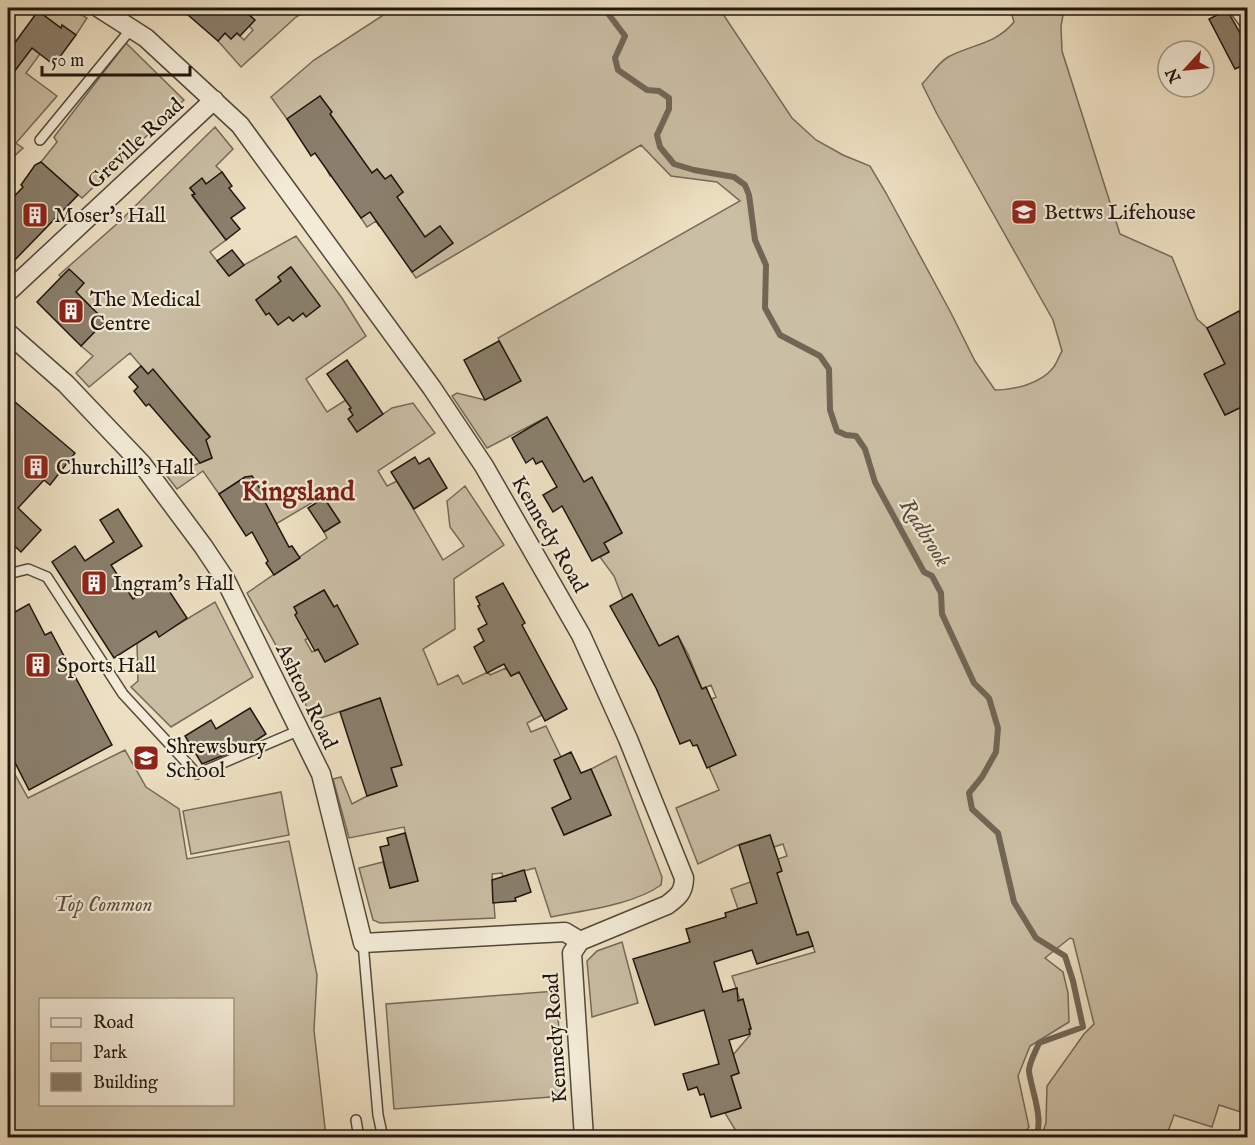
<svg xmlns="http://www.w3.org/2000/svg" width="1255" height="1145" font-family="'IM FELL English',serif">
  <rect width="100%" height="100%" fill="#ede0c2"/>
  <filter id="stains"><feTurbulence type="fractalNoise" baseFrequency=".00333" numOctaves="4"/><feColorMatrix values="0 0 0 0 .2 0 0 0 0 .09 0 0 0 0 .02 0 0 0 .5 -.17"/></filter>
  <radialGradient id="worn" r=".72"><stop offset=".6" stop-color="#630" stop-opacity="0"/><stop offset="1" stop-color="#630" stop-opacity=".3"/></radialGradient>
  <!-- green -->
  <g fill="#cabea4" stroke="#746a5a" stroke-width="1.5" fill-rule="evenodd">
    <polygon points="45,8 69,8 87,18 76,35 62,26 61,28 41,13"/>
    <polygon points="237,8 311,8 296,17 241,67 218,41 225,33 231,39 237,33 244,40 253,30 249,26 254,20 242,9 241,10"/>
    <path d="M378 8H719L792 118 816 140 843 155 870 166 886 193 951 313 975 361 995 390C1014 390 1040 384 1053 368 1057 363 1059 356 1062 351L1053 320 937 114 922 84C930 76 938 63 948 57 972 44 995 45 1014 22L1010 8H1069L1064 10 1061 26 1062 51 1120 234 1172 257 1197 319 1207 328 1225 364 1205 374 1225 415 1247 404V1114L1219 1105 1212 1127 1174 1115 1166 1137H1041L1046 1123 1047 1086 1084 1034 1094 1024 1073 939 1070 938 1045 958 1063 972 1068 993 1069 1022 1030 1046 1018 1076 1029 1127 1021 1137H706L736 1131 725 1113 741 1108 731 1076 739 1073 733 1055 750 1035 749 1029 751 1028 743 1000H740L732 976 815 952 808 932 797 935 784 895 738 909 731 889 781 871 778 859 787 856 783 844 774 847 769 835 738 845 698 864 676 808 719 790 709 767 735 755 723 726 690 709 716 697 711 685 702 689 688 654 678 636 651 651 631 594 623 599 614 576 600 557 609 552 604 543 622 533 606 502 574 499 576 468 547 417 487 448 452 396 457 393 485 400 520 381 498 338 740 201 717 182 671 176 641 145 416 278 412 272 452 244 440 226 421 239 419 228 405 208 379 226 376 221 367 227 361 218 378 206 380 208 403 192 391 175 385 179 377 169 350 188 338 171 330 176 327 170 356 150 330 114 331 112 320 96 287 119 271 97 314 60 382 16Z"/>
    <polygon points="126,43 184,100 82,198 41,162 57,142 54,137"/>
    <polygon points="32,48 40,54 26,73 57,96 16,143 23,148 8,162 8,62 16,68"/>
    <path d="M215 127 233 149 216 166 222 172 206 184 202 179 190 188 195 194 192 196 226 240 210 252 229 276 244 265 296 236 342 298 366 336 306 379 327 412 352 396 357 432 392 408 413 403 435 433 378 471 387 486 397 481 443 560 464 546 450 527 447 501 465 486 504 545 454 579 455 629 423 649 438 685 458 675 463 684 488 672 490 675 506 668 511 676 519 672 542 715 527 723 531 732 546 726 561 757 554 760 571 799 552 808 564 835 611 815 591 769 616 756 662 877 661 885C633 905 585 910 551 917L535 868 509 875 504 882 502 873 492 874 495 918 380 923 373 920 359 868 383 862 390 888 418 881 404 827 349 838 333 779 341 777 352 804 367 796 397 786 391 768 401 765 380 698 312 721 299 687 247 593 327 538 324 532 340 522 323 496 276 524 265 502 267 500 251 477H245L219 494 203 471 177 489 167 476 212 458 208 448 191 453 210 436 153 370 148 374 130 353 89 387 76 373 93 356 81 346 105 321 59 275 119 222ZM290 267 320 306 303 313 293 321 289 317 269 313 266 314 256 300 281 281 278 277ZM324 590 334 607 337 605 358 644 325 662 318 649 312 652 305 640 313 635 294 607Z"/>
    <polygon points="215,602 253,677 171,727 131,687 138,681 137,643 156,631 159,636"/>
    <path d="M125 750 146 787 179 809 187 859 289 841 317 975 314 1030 326 1137H8V762L28 798ZM40 1000H232V1104H40Z"/>
    <polygon points="281,792 289,835 191,854 183,811"/>
    <polygon points="622,942 638,1003 592,1017 587,961 597,951"/>
    <polygon points="556,991 564,1096 394,1109 386,1004"/>
  </g>
  <g fill="none" stroke-linecap="round" stroke-linejoin="round">
    <!-- stream -->
    <path stroke="#716656" stroke-width="6" d="M604 8 625 36 615 58 618 70 647 90 659 91 669 98V109L657 135 660 147 674 164 694 170 734 177 745 185 749 195 755 240 766 265 765 308 780 335 820 356 829 369 830 410 837 431 846 435 856 436 865 449 875 482 924 572 932 576 941 593 942 614 974 683 989 698 998 728 996 752 982 777 969 793 972 809 998 833 1014 902 1036 938 1065 956 1073 981 1083 1027 1039 1043C1036 1051 1029 1062 1029 1071 1031 1089 1045 1121 1035 1138"/>
  </g>
  <!-- building -->
  <g fill="#8a7f6c" stroke="#1f160f" stroke-width="1.5">
    <polygon points="180,8 241,8 255,20 240,36 237,33 231,39 225,33 218,41"/>
    <polygon points="1227,10 1248,47 1248,63 1235,69 1209,19"/>
    <polygon points="38,11 61,28 62,25 76,35 54,65 32,48 8,80 8,52"/>
    <polygon points="320,96 332,112 330,114 372,173 377,169 385,179 391,175 403,192 397,197 425,237 440,226 453,243 412,272 370,212 361,218 315,153 311,156 287,119"/>
    <polygon points="41,162 78,195 8,267 8,219 15,210 8,203 23,187 21,185 35,165"/>
    <polygon points="222,172 232,186 229,188 245,208 231,218 240,229 226,240 192,195 195,194 190,188 202,178 206,184"/>
    <polygon points="232,250 244,265 229,276 217,261"/>
    <polygon points="291,267 320,306 306,317 303,313 293,321 289,317 278,325 269,313 266,315 256,300 281,281 278,277"/>
    <polygon points="69,269 84,283 76,292 105,321 81,346 37,302"/>
    <polygon points="1239,311 1248,328 1248,404 1225,415 1204,374 1225,364 1207,328"/>
    <polygon points="499,341 521,381 485,400 464,360"/>
    <polygon points="347,360 383,414 357,432 348,419 353,415 349,409 351,408 327,374"/>
    <polygon points="141,366 148,374 153,369 210,437 206,440 212,458 200,463 149,404 146,406 134,391 138,387 129,377"/>
    <polygon points="8,396 75,453 50,485 44,480 18,508 41,530 21,552 8,540"/>
    <polygon points="547,417 584,482 592,477 622,533 604,543 609,552 592,561 562,506 553,512 543,495 557,487 542,461 536,464 533,458 526,463 512,438"/>
    <polygon points="415,457 419,464 429,458 447,488 414,509 391,472"/>
    <polygon points="252,476 267,500 265,502 289,547 292,546 300,558 274,575 266,563 268,561 252,532 246,536 219,494 245,477"/>
    <polygon points="324,498 340,522 324,532 308,508"/>
    <polygon points="118,509 142,546 111,565 133,599 162,580 187,618 159,637 156,631 114,658 52,562 75,546 85,561 114,542 100,520"/>
    <polygon points="503,583 525,623 522,625 567,709 545,721 519,672 511,676 504,664 487,673 474,647 484,641 478,629 487,624 478,606 480,605 476,597"/>
    <polygon points="324,590 334,607 337,605 358,644 325,662 318,649 315,651 295,615 297,613 294,607"/>
    <polygon points="632,594 659,646 678,636 702,689 706,687 736,755 707,768 697,745 693,746 690,740 680,744 656,688 610,606"/>
    <polygon points="29,604 45,635 51,632 112,745 29,790 8,749 8,616"/>
    <polygon points="380,698 402,765 391,768 397,786 367,796 340,712"/>
    <polygon points="250,708 266,734 249,745 202,764 185,736 211,720 216,729"/>
    <polygon points="571,752 581,773 591,769 611,815 564,835 552,808 571,799 554,760"/>
    <polygon points="405,833 418,881 390,888 380,847 389,845 387,838"/>
    <polygon points="770,835 782,871 777,873 797,935 808,932 813,946 757,964 752,950 714,962 723,992 737,988 738,1001 743,999 751,1029 749,1029 750,1034 729,1040 739,1073 731,1076 741,1108 711,1117 704,1094 700,1095 697,1087 688,1090 683,1074 719,1064 704,1010 655,1025 633,959 690,942 686,929 726,917 725,913 757,903 739,845"/>
    <polygon points="524,870 531,892 515,898 516,901 493,903 492,880"/>
  </g>
  <g fill="none" stroke-linecap="round" stroke-linejoin="round">
    <defs>
      <g id="lane">
        <polyline points="1233,8 1248,28"/>
        <polyline points="40,140 131,29"/>
        <polyline points="8,574 28,569 47,577 123,694 197,774 300,730"/>
        <polyline points="363,943 378,1115 383,1138"/>
        <polyline points="356,1120 359,1138"/>
      </g>
      <g id="street">
        <path d="M99 8 146 38 240 125 432 388 484 466 581 635 628 739 684 878C684 892 678 897 667 905L580 941 572 953 584 1138"/>
        <polyline points="8,292 214,100"/>
        <polyline points="8,333 66,384 142,464 203,546 225,579 321,774 363,943 565,932 580,941"/>
      </g>
    </defs>
    <!-- lane casing -->
    <use href="#lane" stroke="#52483c" stroke-width="12"/>
    <!-- street casing -->
    <use href="#street" stroke="#52483c" stroke-width="21"/>
    <!-- lane -->
    <use href="#lane" stroke="#f3ebd7" stroke-width="9"/>
    <!-- street -->
    <use href="#street" stroke="#f3ebd7" stroke-width="18"/>
  </g>
  <!-- icons -->
  <defs>
    <symbol id="school-square" viewBox="-11 -11 22 22"><rect x="-9" y="-9" width="18" height="18" rx="4" fill="#8f2418" stroke="#f3ebd7"/><path d="M0-5L7-2L0 1L-7-2ZM-4 1L0 2.5L4 1V4Q0 6-4 4Z" fill="#fff"/></symbol>
    <symbol id="building-square" viewBox="-11 -11 22 22"><rect x="-9" y="-9" width="18" height="18" rx="4" fill="#8f2418" stroke="#f3ebd7"/><path d="M-4-6H4V6H1V3H-1V6H-4ZM-2.5-4.3h1.7v1.8h-1.7ZM.8-4.3h1.7v1.8H.8ZM-2.5-1h1.7V.8h-1.7ZM.8-1h1.7V.8H.8Z" fill="#fff"/></symbol>
  </defs>
  <g fill-rule="evenodd">
    <use href="#school-square" x="1009" y="197" width="30" height="30"/>
    <use href="#building-square" x="20" y="200" width="30" height="30"/>
    <use href="#building-square" x="56" y="296" width="30" height="30"/>
    <use href="#building-square" x="21" y="452" width="30" height="30"/>
    <use href="#building-square" x="79" y="568" width="30" height="30"/>
    <use href="#building-square" x="23" y="650" width="30" height="30"/>
    <use href="#school-square" x="131" y="743" width="30" height="30"/>
  </g>
  <g text-anchor="middle" stroke-width="4.5" stroke-linejoin="round" paint-order="stroke">
    <!-- street labels -->
    <g font-size="21" fill="#1f160f" stroke="#f3ebd7">
      <text transform="translate(135 143) rotate(-43)" y="7">Greville Road</text>
      <text transform="translate(550 534) rotate(60)" y="7">Kennedy Road</text>
      <text transform="translate(307 696) rotate(64)" y="7">Ashton Road</text>
      <text transform="translate(555 1038) rotate(-94)" y="7">Kennedy Road</text>
    </g>
    <!-- poi labels -->
    <g font-size="21" fill="#1f160f" stroke="#f3ebd7" text-anchor="start">
      <text x="1044" y="219">Bettws Lifehouse</text>
      <text x="54" y="222">Moser's Hall</text>
      <text x="90" y="306">The Medical<tspan x="90" dy="24">Centre</tspan></text>
      <text x="56" y="474">Churchill's Hall</text>
      <text x="113" y="590">Ingram's Hall</text>
      <text x="57" y="672">Sports Hall</text>
      <text x="166" y="753">Shrewsbury<tspan x="166" dy="24">School</tspan></text>
    </g>
    <!-- park labels -->
    <g font-size="21" font-style="italic" fill="#5b5143" stroke="#f3ebd7">
      <text x="103" y="911">Top Common</text>
    </g>
    <!-- water labels -->
    <g font-size="22" font-style="italic" fill="#554b3e" stroke="#f3ebd7">
      <text transform="translate(926 532) rotate(58)" y="8">Radbrook</text>
    </g>
    <!-- district labels -->
    <g font-size="27" font-weight="bold" fill="#7a1f14" stroke="#f3ebd7">
      <text x="298" y="500">Kingsland</text>
    </g>
  </g>
  <!-- margin -->
  <rect width="1255" height="1145" fill="none" stroke="#ede0c2" stroke-width="30"/>
  <rect x="9" y="9" width="1237" height="1127" fill="none" stroke="#1f160f" stroke-width="3"/>
  <rect x="15" y="15" width="1225" height="1115" fill="none" stroke="#1f160f" stroke-width="1.5"/>
  <!-- legend -->
  <rect x="39" y="998" width="195" height="108" fill="#f3ebd7" stroke="#9e9687" stroke-width="1.5"/>
  <rect x="51" y="1018" width="30" height="9" fill="#f3ebd7" stroke="#9e9687" stroke-width="1.5"/>
  <text x="93" y="1028" font-size="18" fill="#1f160f">Road</text>
  <rect x="51" y="1043" width="30" height="18" fill="#cabea4" stroke="#9e9687" stroke-width="1.5"/>
  <text x="93" y="1058" font-size="18" fill="#1f160f">Park</text>
  <rect x="51" y="1073" width="30" height="18" fill="#8a7f6c" stroke="#9e9687" stroke-width="1.5"/>
  <text x="93" y="1088" font-size="18" fill="#1f160f">Building</text>
  <!-- north arrow -->
  <g transform="translate(1186 69) rotate(243)"><circle r="28" fill="#f3ebd7" stroke="#9e9687" stroke-width="1.5"/>
  <path d="M0-4.5L10 22L0 15L-10 22Z" fill="#8f2418"/>
  <text y="-9" font-size="16" font-weight="bold" text-anchor="middle" fill="#1f160f">N</text>
  </g>
  <!-- scale -->
  <path d="M42 66v9h148v-9" fill="none" stroke="#1f160f" stroke-width="3"/>
  <text x="51" y="66" font-size="18" fill="#1f160f" stroke="#f3ebd7" stroke-width="4.5" paint-order="stroke">50 m</text>
  <rect width="100%" height="100%" filter="url(#stains)"/>
  <rect width="100%" height="100%" fill="url(#worn)"/>
</svg>
